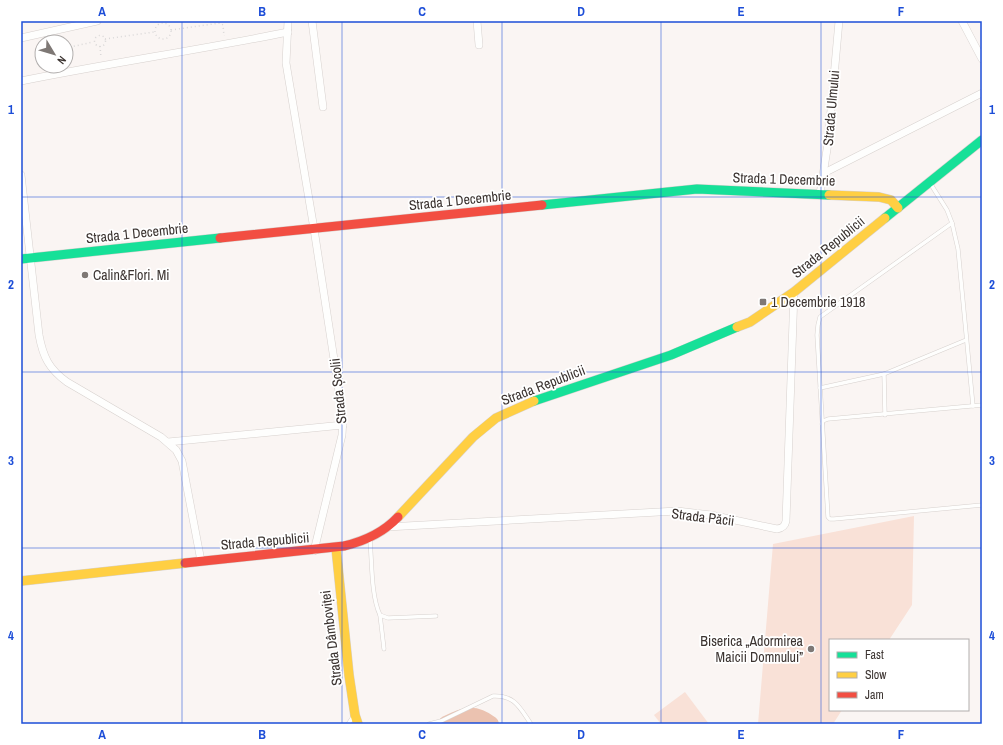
<svg xmlns="http://www.w3.org/2000/svg" width="1003" height="745" font-family="'Archivo Narrow',sans-serif">
  <rect width="100%" height="100%" fill="#faf5f3"/>
  <!-- green -->
  <g fill="#f9e1d7">
    <polygon points="914,516 912,605 889,640 830,640 830,710 842,710 833,724 758,724 773,544"/>
    <polygon points="685,692 709,724 661,724 654,715"/>
  </g>
  <g fill="none" stroke-linecap="round" stroke-linejoin="round">
    <!-- river -->
    <path stroke="#ebc2b0" stroke-width="16" d="M446 724C464 715 474 711 491 724"/>
    <defs>
      <g id="lane">
        <polyline points="930,183 947,210 952,223 958,249 973,406"/>
        <polyline points="952,223 820,317 818,325 817,335 828,517 830,519 834,519 982,505"/>
        <polyline points="884,374 885,415"/>
        <polyline points="820,388 884,374 966,340"/>
        <polyline points="822,424 823,421 828,419 982,405"/>
        <path d="M370 540C372 562 371 596 380 615L388 618 436 616"/>
        <polyline points="380,615 384,649"/>
        <polyline points="348,724 353,717"/>
        <path d="M429 724 441 721 493 696C515 695 520 708 531 724"/>
      </g>
      <g id="street">
        <polyline points="288,21 286,63 314,229 343,418 342,435 314,551"/>
        <polyline points="312,21 323,107"/>
        <polyline points="477,21 479,45"/>
        <polyline points="962,21 982,59"/>
        <polyline points="21,38 97,21"/>
        <path d="M21 81C110 63 199 50 288 32"/>
        <polyline points="824,173 982,93"/>
        <path d="M21 175 39 335C43 357 49 369 67 382L161 437 176 450 182 461 201 561"/>
        <polyline points="820,194 828,143 839,21"/>
        <polyline points="168,442 343,425"/>
        <path d="M387 527 677 511 711 515 777 529C783 528 785 526 786 521L794 292"/>
      </g>
      <g id="fast">
        <polyline points="542,205 697,189 829,195"/>
        <polyline points="885,218 982,140"/>
        <polyline points="21,259 220,238"/>
        <polyline points="534,401 671,355 737,327"/>
      </g>
      <g id="slow">
        <polyline points="829,195 879,197 891,200 898,208"/>
        <polyline points="737,327 750,322 794,292 885,218"/>
        <polyline points="398,517 473,437 496,418 534,401"/>
        <polyline points="336,548 349,675 355,715 358,724"/>
        <polyline points="21,581 185,563"/>
      </g>
      <g id="jam">
        <polyline points="220,238 542,205"/>
        <path d="M185 563 344 546C365 541 383 533 398 517"/>
      </g>
    </defs>
    <!-- lane casing -->
    <use href="#lane" stroke="#d7d1ce" stroke-width="4.5"/>
    <!-- street casing -->
    <use href="#street" stroke="#d7d1ce" stroke-width="8"/>
    <!-- fast casing -->
    <use href="#fast" stroke="#d7d1ce" stroke-width="10"/>
    <!-- slow casing -->
    <use href="#slow" stroke="#d7d1ce" stroke-width="10"/>
    <!-- jam casing -->
    <use href="#jam" stroke="#d7d1ce" stroke-width="10"/>
    <!-- path -->
    <g stroke="#dad8d8" stroke-width="1.5" stroke-dasharray="1 3" stroke-linecap="butt">
      <circle cx="163" cy="31" r="8"/>
      <polyline points="171,30 220,23 223,25 224,36"/>
      <circle cx="100" cy="41" r="5.5"/>
      <polyline points="105,39 154,32"/>
      <polyline points="100,46 101,58"/>
      <polyline points="66,48 93,42"/>
    </g>
    <!-- lane -->
    <use href="#lane" stroke="#fefefd" stroke-width="3.5"/>
    <!-- street -->
    <use href="#street" stroke="#fefefd" stroke-width="7"/>
    <!-- fast -->
    <use href="#fast" stroke="#16e098" stroke-width="9"/>
    <!-- slow -->
    <use href="#slow" stroke="#ffcf43" stroke-width="9"/>
    <!-- jam -->
    <use href="#jam" stroke="#f24e42" stroke-width="9"/>
  </g>
  <!-- grid -->
  <path fill="none" stroke="#1d4ed8" stroke-width="1" stroke-opacity="0.55" d="M182 21V724M342 21V724M502 21V724M661 21V724M821 21V724M21 197H982M21 372H982M21 548H982"/>
  <!-- markers -->
  <g fill="#7e7875" stroke="#fff" stroke-width="1.5">
    <circle cx="85" cy="275" r="4"/>
    <rect x="759" y="298" width="8" height="8" rx="2"/>
    <circle cx="811" cy="649" r="4"/>
  </g>
  <g text-anchor="middle" stroke-width="3.5" stroke-linejoin="round" paint-order="stroke">
    <!-- street labels -->
    <g font-size="14" fill="#3c3431" stroke="#fff">
      <text transform="translate(831 108) rotate(-85)" y="5">Strada Ulmului</text>
      <text transform="translate(784 179) rotate(2)" y="5">Strada 1 Decembrie</text>
      <text transform="translate(460 200) rotate(-6)" y="5">Strada 1 Decembrie</text>
      <text transform="translate(137 233) rotate(-6)" y="5">Strada 1 Decembrie</text>
      <text transform="translate(828 247) rotate(-39)" y="5">Strada Republicii</text>
      <text transform="translate(543 385) rotate(-21)" y="5">Strada Republicii</text>
      <text transform="translate(338 391) rotate(-96)" y="5">Strada Școlii</text>
      <text transform="translate(703 517) rotate(7)" y="5">Strada Păcii</text>
      <text transform="translate(265 541) rotate(-5)" y="5">Strada Republicii</text>
      <text transform="translate(331 638) rotate(-97)" y="5">Strada Dâmboviței</text>
    </g>
    <!-- poi labels -->
    <g font-size="14" fill="#3c3431" stroke="#fff" text-anchor="start">
      <text x="93" y="280">Calin&amp;Flori. Mi</text>
      <text x="771" y="307">1 Decembrie 1918</text>
      <text x="803" y="646" text-anchor="end">Biserica „Adormirea<tspan x="803" dy="16">Maicii Domnului”</tspan></text>
    </g>
  </g>
  <!-- border -->
  <rect width="1003" height="745" fill="none" stroke="#ffffff" stroke-width="44"/>
  <!-- legend -->
  <rect x="829" y="639" width="140" height="72" fill="#ffffff" stroke="#b1aead"/>
  <rect x="837" y="652" width="20" height="6" fill="#16e098" stroke="#b1aead"/>
  <text x="865" y="659" font-size="12" fill="#3c3431">Fast</text>
  <rect x="837" y="672" width="20" height="6" fill="#ffcf43" stroke="#b1aead"/>
  <text x="865" y="679" font-size="12" fill="#3c3431">Slow</text>
  <rect x="837" y="692" width="20" height="6" fill="#f24e42" stroke="#b1aead"/>
  <text x="865" y="699" font-size="12" fill="#3c3431">Jam</text>
  <!-- north arrow -->
  <g transform="translate(54 54) rotate(128)"><circle r="19" fill="#ffffff" stroke="#b1aead"/>
  <path d="M0-3L7 15L0 10L-7 15Z" fill="#7e7875"/>
  <text y="-6" font-size="11" font-weight="bold" text-anchor="middle" fill="#3c3431">N</text>
  </g>
  <rect x="22" y="22" width="959" height="701" fill="none" stroke="#1d4ed8" stroke-width="1.5"/>
  <g font-size="13" text-anchor="middle" font-weight="bold" fill="#1d4ed8">
    <text x="102" y="16">A</text>
    <text x="262" y="16">B</text>
    <text x="422" y="16">C</text>
    <text x="581" y="16">D</text>
    <text x="741" y="16">E</text>
    <text x="901" y="16">F</text>
    <text x="11" y="114">1</text>
    <text x="992" y="114">1</text>
    <text x="11" y="289">2</text>
    <text x="992" y="289">2</text>
    <text x="11" y="465">3</text>
    <text x="992" y="465">3</text>
    <text x="11" y="640">4</text>
    <text x="992" y="640">4</text>
    <text x="102" y="739">A</text>
    <text x="262" y="739">B</text>
    <text x="422" y="739">C</text>
    <text x="581" y="739">D</text>
    <text x="741" y="739">E</text>
    <text x="901" y="739">F</text>
  </g>
</svg>
